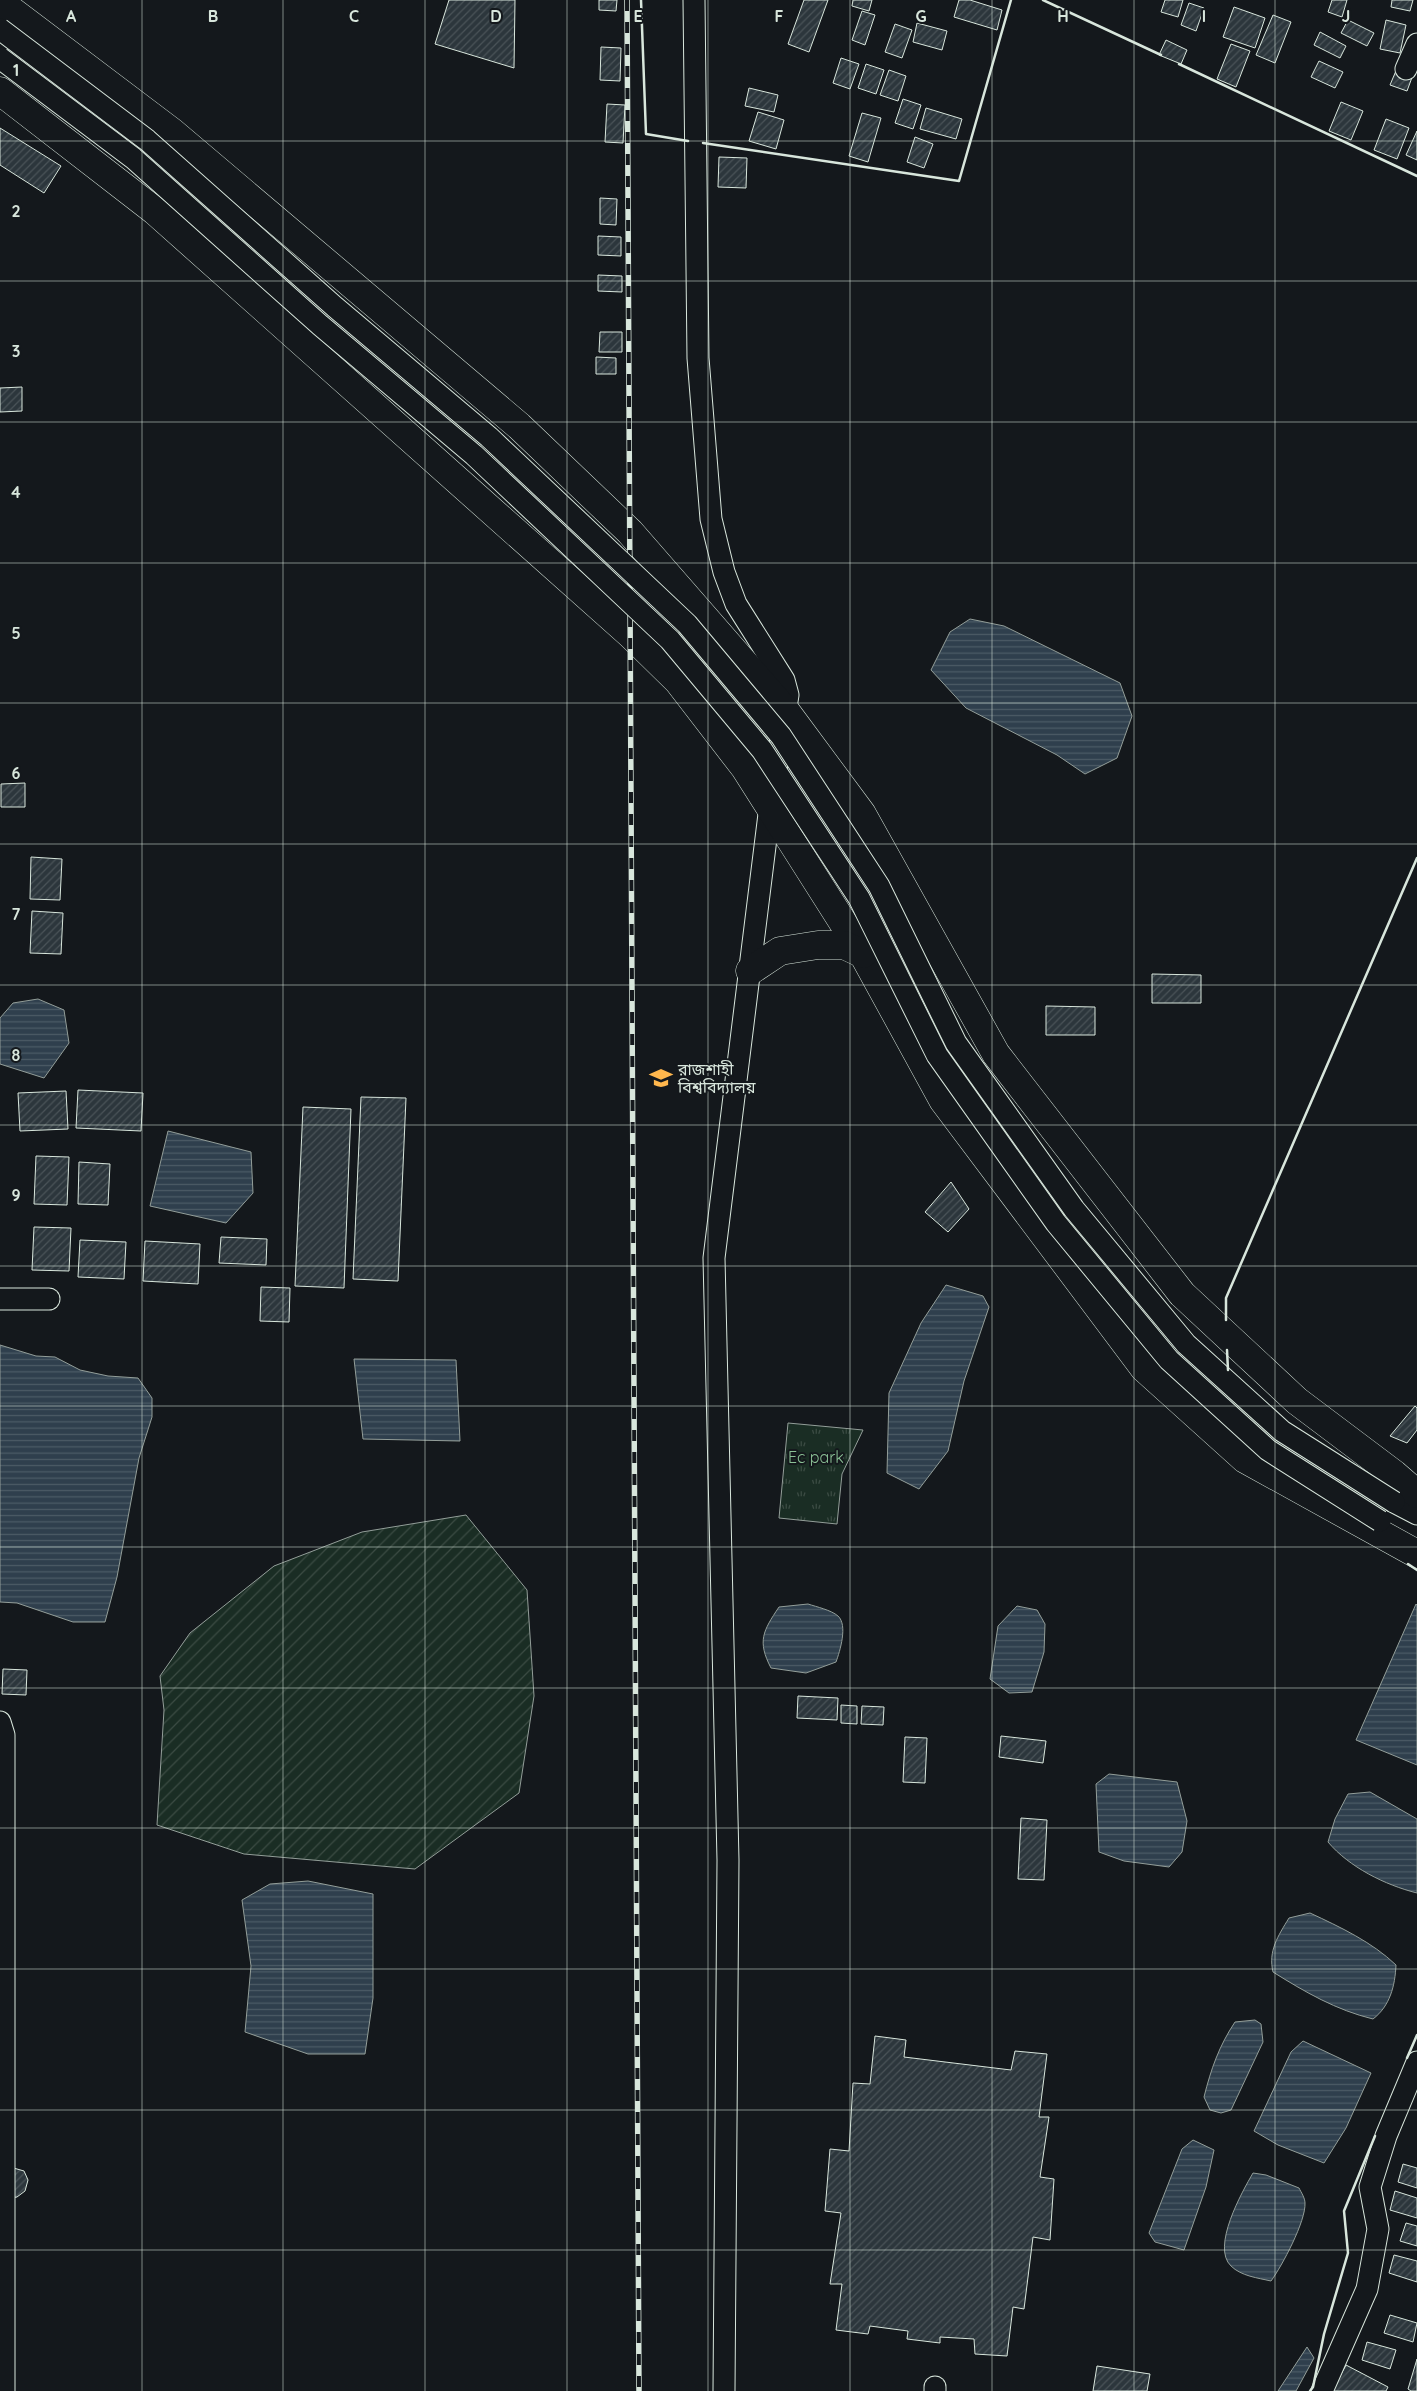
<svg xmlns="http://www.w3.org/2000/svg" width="1417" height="2391" font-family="Quicksand,'Noto Sans Bengali',sans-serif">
  <defs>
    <pattern id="park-tufts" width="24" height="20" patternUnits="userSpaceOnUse" patternTransform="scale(1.25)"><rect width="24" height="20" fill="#1a2d24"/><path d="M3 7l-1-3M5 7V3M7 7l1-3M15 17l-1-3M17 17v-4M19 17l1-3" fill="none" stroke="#3b4b43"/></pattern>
    <pattern id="garden-furrows" width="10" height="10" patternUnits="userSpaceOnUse" patternTransform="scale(1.25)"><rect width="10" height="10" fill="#1a2d24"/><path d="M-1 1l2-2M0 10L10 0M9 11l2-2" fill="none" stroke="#3b4b43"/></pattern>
    <pattern id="water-rules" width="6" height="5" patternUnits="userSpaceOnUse" patternTransform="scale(1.25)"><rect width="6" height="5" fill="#2f3f4d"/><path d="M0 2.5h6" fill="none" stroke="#4c5b66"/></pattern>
    <pattern id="building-hatch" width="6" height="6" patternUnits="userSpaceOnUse" patternTransform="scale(1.25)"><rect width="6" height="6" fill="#2c363c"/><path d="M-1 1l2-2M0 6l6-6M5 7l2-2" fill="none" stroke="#4a5358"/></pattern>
  </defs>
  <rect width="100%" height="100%" fill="#14181c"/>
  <!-- park -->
  <polygon fill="url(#park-tufts)" stroke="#939e99" points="788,1423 863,1430 842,1474 837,1524 779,1518"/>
  <!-- garden -->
  <polygon fill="url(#garden-furrows)" stroke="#939e99" points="466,1515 527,1590 534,1696 519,1793 415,1869 244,1854 157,1825 164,1710 160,1676 190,1633 274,1566 362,1532"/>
  <!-- water -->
  <g fill="url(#water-rules)" stroke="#939e99">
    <polygon points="970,619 1004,626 1120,683 1132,716 1117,758 1085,774 1057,755 966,708 931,670 950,632"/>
    <polygon points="38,999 64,1010 69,1043 44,1078 0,1064 0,1018 13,1003"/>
    <polygon points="168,1131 251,1152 253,1193 226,1223 150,1206"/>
    <polygon points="946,1285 983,1296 989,1307 964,1381 948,1451 919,1489 887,1473 889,1393 921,1323"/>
    <polygon points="0,1345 36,1356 55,1357 80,1370 108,1376 138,1378 152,1398 152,1417 139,1458 117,1577 105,1622 73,1622 17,1603 0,1602"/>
    <polygon points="354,1359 456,1360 460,1441 363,1439"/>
    <path d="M808 1604C817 1607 831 1610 838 1616 848 1625 840 1651 836 1662L806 1673 771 1668C757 1641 763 1631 779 1607Z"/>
    <polygon points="1416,1604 1417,1605 1417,1765 1356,1740"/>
    <polygon points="1017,1606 1037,1610 1045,1624 1044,1652 1032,1692 1009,1693 990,1679 998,1626"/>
    <polygon points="1109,1774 1177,1782 1187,1821 1182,1852 1169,1867 1124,1861 1099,1852 1096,1784"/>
    <path d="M1370 1792 1417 1819V1893C1385 1885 1349 1867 1328 1842L1335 1819 1348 1794Z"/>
    <polygon points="308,1881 373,1894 373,1998 365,2054 308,2054 245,2032 251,1966 242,1900 270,1884"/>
    <path d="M1310 1913C1340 1927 1372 1942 1396 1965 1395 1986 1390 2006 1373 2019 1336 2010 1305 1992 1273 1972 1268 1951 1278 1936 1289 1918Z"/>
    <path d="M1255 2020 1261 2024 1263 2042 1231 2110 1221 2113 1210 2110 1204 2097C1211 2069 1219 2046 1235 2022Z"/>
    <polygon points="1303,2041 1371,2073 1346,2128 1324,2163 1278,2145 1254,2131 1291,2052"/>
    <polygon points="1193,2140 1214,2150 1206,2187 1184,2250 1155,2242 1149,2233 1182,2149"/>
    <path d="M1253 2173 1266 2175 1299 2188C1301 2192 1305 2198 1305 2203 1306 2221 1282 2266 1271 2281 1258 2278 1241 2276 1231 2266 1211 2247 1242 2192 1253 2173Z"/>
    <polygon points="1307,2347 1314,2358 1296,2391 1278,2391"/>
  </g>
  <!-- building -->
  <g fill="url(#building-hatch)" stroke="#d8e6dc">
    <polygon points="449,0 515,0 514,68 435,44"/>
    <polygon points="599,0 617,0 616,11 599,10"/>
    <polygon points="804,0 828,0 809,52 788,44"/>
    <polygon points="853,0 872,0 869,11 852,6"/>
    <polygon points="959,0 970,0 1002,10 997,30 954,17"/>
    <polygon points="1165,0 1183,0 1178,17 1161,12"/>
    <polygon points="1332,0 1347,0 1342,17 1328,12"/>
    <polygon points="1392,0 1413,0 1410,11 1391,7"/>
    <polygon points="1189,3 1204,8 1196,31 1181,25"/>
    <polygon points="1234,7 1265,18 1255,48 1223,37"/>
    <polygon points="862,11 875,15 865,45 852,40"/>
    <polygon points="1273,15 1291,22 1275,63 1256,55"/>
    <polygon points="1348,20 1374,33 1367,46 1341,33"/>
    <polygon points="1386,20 1406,25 1400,53 1380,49"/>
    <polygon points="917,23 947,31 942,50 913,42"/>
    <polygon points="895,24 912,30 902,58 885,52"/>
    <polygon points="1320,32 1346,46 1340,58 1314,45"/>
    <polygon points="1166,40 1187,50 1181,64 1159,55"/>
    <polygon points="1231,44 1250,51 1236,87 1217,79"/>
    <polygon points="601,47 621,48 620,81 600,80"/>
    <polygon points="841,58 859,64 850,89 833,83"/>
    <polygon points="1319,61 1343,72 1335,88 1311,77"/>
    <polygon points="866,64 884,70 876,94 858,88"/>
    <polygon points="1398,66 1414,72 1407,91 1390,85"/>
    <polygon points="889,70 906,76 898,101 880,95"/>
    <polygon points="749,88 778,95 774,112 745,106"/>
    <polygon points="903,99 921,105 913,129 895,123"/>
    <polygon points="1341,102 1363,111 1351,140 1329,131"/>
    <polygon points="607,104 625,105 623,143 605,142"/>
    <polygon points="926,108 962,119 956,139 920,129"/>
    <polygon points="758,112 784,120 776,149 749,141"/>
    <polygon points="862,113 881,118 868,162 849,156"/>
    <polygon points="1386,119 1409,128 1397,159 1374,150"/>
    <polygon points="0,128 61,166 44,193 0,165"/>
    <polygon points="1417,131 1417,160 1406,155"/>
    <polygon points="915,137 933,144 924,168 907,162"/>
    <polygon points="719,157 747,158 746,188 718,187"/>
    <polygon points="600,198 617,199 616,225 600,224"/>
    <polygon points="598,236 621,237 621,256 598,255"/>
    <polygon points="598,275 622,276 622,292 598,291"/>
    <polygon points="600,332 622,332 622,352 599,352"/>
    <polygon points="596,357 616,358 616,374 596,374"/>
    <polygon points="22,387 22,411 0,412 0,388"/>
    <polygon points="25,783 25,807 1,807 1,784"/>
    <polygon points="31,857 62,859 60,900 30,899"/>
    <polygon points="32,911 63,913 61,954 30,953"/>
    <polygon points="1152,974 1201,975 1201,1003 1152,1003"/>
    <polygon points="1046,1006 1095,1007 1095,1035 1046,1035"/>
    <polygon points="78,1090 143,1093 141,1131 76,1128"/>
    <polygon points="66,1091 68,1129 20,1131 18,1093"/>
    <polygon points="361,1097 406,1098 398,1281 353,1279"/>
    <polygon points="303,1107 351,1109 344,1288 295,1286"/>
    <polygon points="36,1156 69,1157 67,1205 34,1204"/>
    <polygon points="79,1162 110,1164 108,1205 78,1204"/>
    <polygon points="951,1182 969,1209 948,1232 925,1212"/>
    <polygon points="34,1227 71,1228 69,1271 32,1270"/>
    <polygon points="221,1237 267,1239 266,1265 219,1263"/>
    <polygon points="80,1240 126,1242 124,1279 78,1277"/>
    <polygon points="145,1241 200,1244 198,1284 143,1281"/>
    <polygon points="261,1287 290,1288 289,1322 260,1321"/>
    <polygon points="1415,1406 1417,1408 1417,1430 1407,1443 1390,1436"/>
    <polygon points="3,1669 27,1670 26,1695 2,1694"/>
    <polygon points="798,1696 838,1698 837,1720 797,1718"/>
    <polygon points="841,1705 857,1706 857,1724 841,1723"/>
    <polygon points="862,1706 884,1707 883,1725 861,1724"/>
    <polygon points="1001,1736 1046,1741 1043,1763 999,1757"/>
    <polygon points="905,1737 927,1738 925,1783 903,1782"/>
    <polygon points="1021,1818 1047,1820 1044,1880 1018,1879"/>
    <polygon points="875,2036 906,2040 904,2057 1011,2070 1015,2051 1047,2054 1039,2117 1049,2117 1040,2177 1054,2179 1050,2240 1033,2237 1024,2309 1013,2307 1007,2356 975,2354 974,2339 940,2337 940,2343 907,2339 908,2331 870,2326 868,2334 836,2330 842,2284 830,2284 841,2213 825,2211 830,2149 849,2151 853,2083 870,2084"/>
    <polygon points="1403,2164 1417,2168 1417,2188 1398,2182"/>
    <polygon points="10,2167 24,2171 28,2180 25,2191 17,2197 11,2198"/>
    <polygon points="1395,2191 1417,2198 1417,2218 1390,2210"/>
    <polygon points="1406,2223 1417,2226 1417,2246 1400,2241"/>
    <polygon points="1394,2255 1417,2261 1417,2282 1389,2273"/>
    <polygon points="1390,2315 1417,2323 1413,2342 1384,2333"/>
    <polygon points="1367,2342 1396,2350 1390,2369 1362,2360"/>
    <polygon points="1417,2359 1417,2391 1411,2391 1408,2389"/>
    <polygon points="1346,2365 1388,2387 1386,2391 1332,2391"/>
    <polygon points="1097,2366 1150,2374 1147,2391 1093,2391"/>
  </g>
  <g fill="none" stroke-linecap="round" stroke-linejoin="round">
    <defs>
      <g id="minor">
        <polyline points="694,0 698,358 711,519 724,572 736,604 784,680 788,695 770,806 714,1258 728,1860 724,2391"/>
        <polyline points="1406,69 1417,44"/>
        <polyline points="0,1299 49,1299"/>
        <polyline points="1394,1502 1417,1514"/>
        <polyline points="0,1722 4,1735 4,2391"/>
        <polyline points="935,2391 935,2387"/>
        <polyline points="1322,2391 1367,2289 1378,2229 1370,2187 1386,2136 1417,2062"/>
      </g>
      <g id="major">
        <polyline points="0,2 172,132 519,426 630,532 785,710 862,814 996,1054 1182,1294 1297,1401 1394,1474 1417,1494"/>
        <polyline points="0,91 155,211 630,634 678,681 745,768 863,954 943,1100 1144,1368 1245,1459 1417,1554"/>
        <polyline points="750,971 780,951 818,945 844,945 863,954"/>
      </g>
    </defs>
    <!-- minor casing -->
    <use href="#minor" stroke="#d8e6dc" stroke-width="23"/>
    <!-- major casing -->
    <use href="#major" stroke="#d8e6dc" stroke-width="29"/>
    <!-- minor -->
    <use href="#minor" stroke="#14181c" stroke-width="21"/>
    <!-- major -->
    <use href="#major" stroke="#14181c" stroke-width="28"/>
    <defs>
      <polyline id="rail" points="627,0 639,2391"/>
    </defs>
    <!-- rail casing -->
    <use href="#rail" stroke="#d8e6dc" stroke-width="5.5"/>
    <!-- rail -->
    <use href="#rail" stroke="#14181c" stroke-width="4" stroke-dasharray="11" stroke-linecap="butt"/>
    <defs>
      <g id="minor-bridge">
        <polyline points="0,29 147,140 335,307 489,437 687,624 781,736 879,886 956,1043 1074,1209 1186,1344 1282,1431 1394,1502"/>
        <polyline points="0,58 133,158 320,325 474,455 670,640 762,750 859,898 937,1055 1056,1223 1169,1360 1268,1450 1380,1521"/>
      </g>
    </defs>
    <!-- minor-bridge casing -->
    <use href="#minor-bridge" stroke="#d8e6dc" stroke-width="23" stroke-linecap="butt"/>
    <!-- minor-bridge -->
    <use href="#minor-bridge" stroke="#14181c" stroke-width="21"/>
    <!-- wall -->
    <g stroke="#d8e6dc" stroke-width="2.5">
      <polyline points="641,0 646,134 688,141"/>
      <polyline points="1043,0 1161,55"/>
      <polyline points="1179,64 1417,176"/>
      <polyline points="703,143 959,181 1011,0"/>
      <polyline points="1226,1320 1226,1298 1417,858"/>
      <polyline points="1227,1350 1228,1370"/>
      <polyline points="1408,1564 1417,1570"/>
      <polyline points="1407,2058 1417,2035"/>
      <polyline points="1310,2391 1313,2387 1324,2334 1348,2253 1344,2211 1375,2136"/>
    </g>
  </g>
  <!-- grid -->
  <path fill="none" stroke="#d8e6dc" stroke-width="1" stroke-opacity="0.55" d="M142 0V2391M283 0V2391M425 0V2391M567 0V2391M708 0V2391M850 0V2391M992 0V2391M1134 0V2391M1275 0V2391M0 141H1417M0 281H1417M0 422H1417M0 563H1417M0 703H1417M0 844H1417M0 985H1417M0 1125H1417M0 1266H1417M0 1406H1417M0 1547H1417M0 1688H1417M0 1828H1417M0 1969H1417M0 2110H1417M0 2250H1417"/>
  <!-- icons -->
  <defs>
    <symbol id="university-bare" viewBox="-9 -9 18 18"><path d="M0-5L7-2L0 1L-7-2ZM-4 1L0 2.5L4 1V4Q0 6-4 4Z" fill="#ffb74d" stroke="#14181c" stroke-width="2.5" paint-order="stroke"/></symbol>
  </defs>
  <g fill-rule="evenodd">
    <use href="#university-bare" x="645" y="1062" width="32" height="32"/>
  </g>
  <g text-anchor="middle" stroke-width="4" stroke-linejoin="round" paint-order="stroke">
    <!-- poi labels -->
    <g font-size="16" fill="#d8e6dc" stroke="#14181c" text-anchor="start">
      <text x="678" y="1075">রাজশাহী<tspan x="678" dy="18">বিশ্ববিদ্যালয়</tspan></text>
    </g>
    <!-- park labels -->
    <g font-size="16" fill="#8ac095" stroke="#14181c">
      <text x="816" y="1463">Ec park</text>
    </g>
  </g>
  <g font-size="16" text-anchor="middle" font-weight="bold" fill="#d8e6dc" stroke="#14181c" stroke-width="4" stroke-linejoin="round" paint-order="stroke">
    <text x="71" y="22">A</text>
    <text x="213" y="22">B</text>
    <text x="354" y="22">C</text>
    <text x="496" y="22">D</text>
    <text x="638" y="22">E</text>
    <text x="779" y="22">F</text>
    <text x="921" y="22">G</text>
    <text x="1063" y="22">H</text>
    <text x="1204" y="22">I</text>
    <text x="1346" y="22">J</text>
    <text x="16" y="76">1</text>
    <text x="16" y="217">2</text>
    <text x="16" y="357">3</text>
    <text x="16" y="498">4</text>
    <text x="16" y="639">5</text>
    <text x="16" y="779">6</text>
    <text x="16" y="920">7</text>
    <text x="16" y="1061">8</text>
    <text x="16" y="1201">9</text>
  </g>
</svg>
